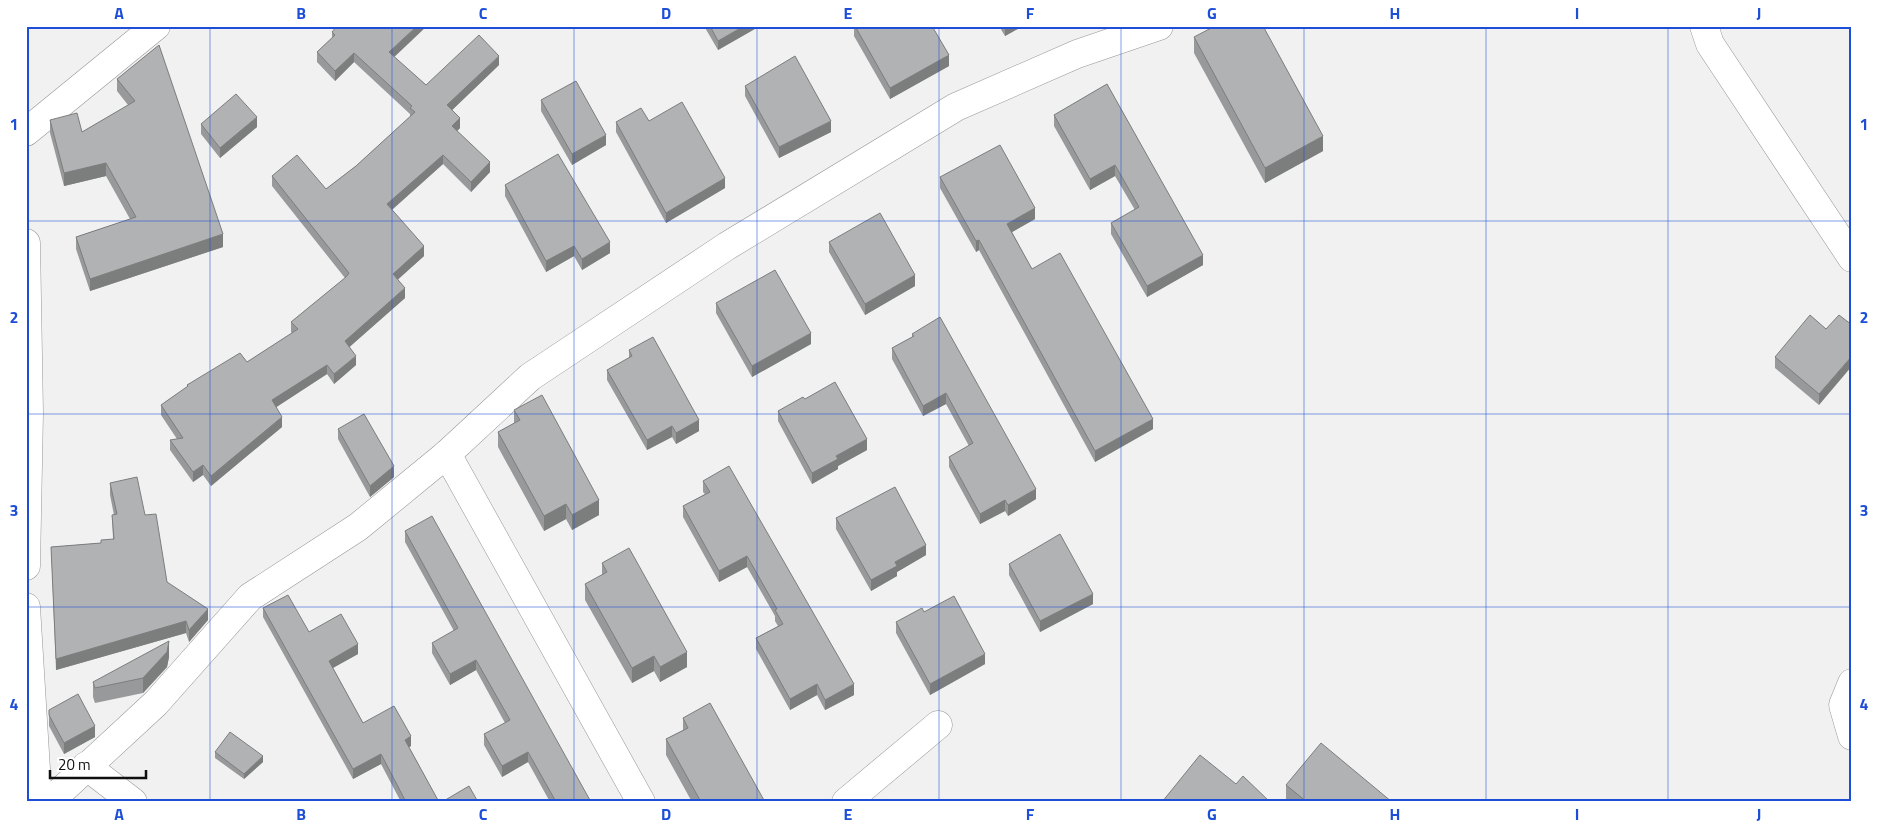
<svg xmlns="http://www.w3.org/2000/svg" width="1878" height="828" font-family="'Titillium Web',sans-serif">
  <rect width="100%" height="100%" fill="#f1f1f2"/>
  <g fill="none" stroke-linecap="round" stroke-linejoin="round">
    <defs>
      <g id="minor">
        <polyline points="1704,26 1710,44 1852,258"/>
        <polyline points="26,132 156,26"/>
        <polyline points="26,243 29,413 26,566"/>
        <polyline points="447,454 641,802"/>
        <polyline points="26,607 38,802"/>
        <polyline points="1852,683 1843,705 1852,736"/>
        <polyline points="86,766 133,802"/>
        <polyline points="49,802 156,703 250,597 358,527 447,454 530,377 727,246 956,107 1077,54 1159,26"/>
        <polyline points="846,802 938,725"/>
      </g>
    </defs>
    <!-- minor casing -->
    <use href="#minor" stroke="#969697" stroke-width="29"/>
    <!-- minor -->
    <use href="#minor" stroke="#fff" stroke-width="28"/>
  </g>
  <!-- wall -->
  <g fill="#98999a">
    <polygon points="704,26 760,26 718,50"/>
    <polygon points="854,26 932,26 949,66 890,99 854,36"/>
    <polygon points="999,26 1023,26 1005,36"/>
    <polygon points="332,32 394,57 426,85 499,65 452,110 460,128 457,131 490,172 471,192 443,164 392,210 424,256 398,279 405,298 349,347 356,365 334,384 327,374 276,407 282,427 211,486 203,475 193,482 170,450 170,440 177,439 161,415 161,405 187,387 187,385 247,362 292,333 291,332 291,322 345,278 272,186 272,176 326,189 356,166 410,117 410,114 354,62 335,81 317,62 317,52 332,38"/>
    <polygon points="1194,37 1323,151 1265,183 1194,53"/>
    <polygon points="159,45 223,247 90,291 76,249 76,237 130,219 106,176 64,186 50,133 50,120 82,132 128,105 117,91 117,79"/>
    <polygon points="1107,84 1203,265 1147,297 1111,234 1111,223 1135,210 1115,176 1090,190 1054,126 1054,115"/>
    <polygon points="745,86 831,132 779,158 745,96"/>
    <polygon points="541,100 606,145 572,165 541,111"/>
    <polygon points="649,121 725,188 666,223 616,132 616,122"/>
    <polygon points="201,124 257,127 220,158 201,134"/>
    <polygon points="940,177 1035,219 1012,232 1032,269 1153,429 1095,462 979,250 976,252 940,188"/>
    <polygon points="505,185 610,253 582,270 574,256 546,272 505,196"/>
    <polygon points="829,242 915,286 865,315 829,252"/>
    <polygon points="716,303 811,344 752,377 716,313"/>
    <polygon points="1826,329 1819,405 1775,368 1775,357"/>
    <polygon points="912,334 1036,499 1008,516 1005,511 980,524 949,467 949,457 969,446 946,404 923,416 892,359 892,348 912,337"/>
    <polygon points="629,350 699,431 676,444 672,437 647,450 607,380 607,370 629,358"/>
    <polygon points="805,399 867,450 838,466 838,469 812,484 778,421 778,411"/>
    <polygon points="514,410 599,515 572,530 566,519 544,531 498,447 498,432 514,423"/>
    <polygon points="338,429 394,477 370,497 338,439"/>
    <polygon points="703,481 854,695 825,710 817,695 790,710 756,649 756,638 778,626 775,621 775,616 747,567 719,582 683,517 683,506 705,494 703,492"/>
    <polygon points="110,483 145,515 167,582 208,620 189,642 186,633 56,670 51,547 101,543 113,539 112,515 114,515 110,495"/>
    <polygon points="836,518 926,555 897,572 897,576 871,591 836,529"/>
    <polygon points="405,531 591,802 550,802 528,762 502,777 484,745 484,734 505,723 476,670 450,685 432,653 432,643 454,631 405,542"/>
    <polygon points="602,563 687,667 660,682 654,671 632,683 585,600 585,584 602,575"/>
    <polygon points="1009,564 1093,604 1040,632 1009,575"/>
    <polygon points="263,608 309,632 358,654 333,668 363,723 411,746 409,747 439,802 401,802 381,764 353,779 263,617"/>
    <polygon points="924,612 985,664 930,695 896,633 896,622"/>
    <polygon points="169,657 167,667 143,693 95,703 93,697 93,682"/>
    <polygon points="49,710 95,737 64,754 49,726"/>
    <polygon points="683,718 765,802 692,802 666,755 666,739 683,730"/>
    <polygon points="215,752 263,762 244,779 215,758"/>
    <polygon points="1286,785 1392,802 1288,802 1286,800"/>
  </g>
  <!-- shaded-wall -->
  <g fill="#7c7d7d">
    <polygon points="417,26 427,26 389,62 389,52"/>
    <polygon points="744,26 760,26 718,50 718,41"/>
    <polygon points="1005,26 1023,26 1005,36"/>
    <polygon points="354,53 354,62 335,81 335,71"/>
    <polygon points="949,55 949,66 890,99 890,88"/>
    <polygon points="499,56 499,65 447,115 447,105"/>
    <polygon points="257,117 257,127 220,158 220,148"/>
    <polygon points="460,118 460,128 452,136 452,126"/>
    <polygon points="831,121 831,132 779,158 779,147"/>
    <polygon points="606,135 606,145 572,165 572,154"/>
    <polygon points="1323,136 1323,151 1265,183 1265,168"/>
    <polygon points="443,155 443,164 387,214 387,204"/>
    <polygon points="490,162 490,172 471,192 471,182"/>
    <polygon points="106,163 106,176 64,186 64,173"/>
    <polygon points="1115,165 1115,176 1090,190 1090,179"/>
    <polygon points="725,178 725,188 666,223 666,213"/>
    <polygon points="1035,208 1035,219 1007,235 1007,224"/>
    <polygon points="223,234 223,247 90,291 90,279"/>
    <polygon points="979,240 979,250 976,252 976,241"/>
    <polygon points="610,242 610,253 582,270 582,259"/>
    <polygon points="424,246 424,256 393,284 393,274"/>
    <polygon points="574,246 574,256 546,272 546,261"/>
    <polygon points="1203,255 1203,265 1147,297 1147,286"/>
    <polygon points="915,275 915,286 865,315 865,304"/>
    <polygon points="405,288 405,298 345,351 345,341"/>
    <polygon points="811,333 811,344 752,377 752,366"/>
    <polygon points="356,356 356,365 334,384 334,374"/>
    <polygon points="1852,356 1852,366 1819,405 1819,394"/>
    <polygon points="327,365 327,374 272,410 272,400"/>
    <polygon points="946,393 946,404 923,416 923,406"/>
    <polygon points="282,417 282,427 211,486 211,476"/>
    <polygon points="1153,419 1153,429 1095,462 1095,451"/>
    <polygon points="699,420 699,431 676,444 676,433"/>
    <polygon points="672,426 672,437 647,450 647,440"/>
    <polygon points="867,439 867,450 838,466 838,469 812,484 812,473 836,456"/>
    <polygon points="203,465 203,475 193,482 193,472"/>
    <polygon points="394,466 394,477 370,497 370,486"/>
    <polygon points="1036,489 1036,499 1008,516 1008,505"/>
    <polygon points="599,500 599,515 572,530 572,515"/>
    <polygon points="1005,500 1005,511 980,524 980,514"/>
    <polygon points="566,504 566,519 544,531 544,516"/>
    <polygon points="926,545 926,555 897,572 897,576 871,591 871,580 895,562"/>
    <polygon points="747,556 747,567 719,582 719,571"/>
    <polygon points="1093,594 1093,604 1040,632 1040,621"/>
    <polygon points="208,609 208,620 189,642 189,630"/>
    <polygon points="186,621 186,633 56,670 56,659"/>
    <polygon points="169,641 169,657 167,667 143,693 143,678"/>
    <polygon points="358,644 358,654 329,670 329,661"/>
    <polygon points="687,652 687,667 660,682 660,667"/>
    <polygon points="985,654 985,664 930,695 930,684"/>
    <polygon points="654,656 654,671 632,683 632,668"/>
    <polygon points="476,660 476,670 450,685 450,674"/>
    <polygon points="817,684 817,695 790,710 790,699"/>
    <polygon points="854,684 854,695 825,710 825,700"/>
    <polygon points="95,726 95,737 64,754 64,743"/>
    <polygon points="411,736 411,746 405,749 405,740"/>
    <polygon points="528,752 528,762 502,777 502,766"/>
    <polygon points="381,754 381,764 353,779 353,769"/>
    <polygon points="263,756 263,762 244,779 244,774"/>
  </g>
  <!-- building -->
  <g fill="#b1b2b3" stroke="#7c7d7d">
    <polygon points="337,26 417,26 389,52 426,85 479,35 499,56 447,105 460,118 452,126 490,162 471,182 443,155 387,204 424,246 393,274 405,288 345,341 356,356 334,374 327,365 272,400 282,417 211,476 203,465 193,472 170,440 183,438 161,405 188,386 187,385 240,353 247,362 298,329 291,322 346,277 349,273 272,176 297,155 326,189 356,166 415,112 410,108 412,106 354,53 335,71 317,52 335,35 332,32"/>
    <polygon points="710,26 744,26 718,41"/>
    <polygon points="855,26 932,26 949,55 890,88"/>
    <polygon points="1215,26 1263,26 1323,136 1265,168 1194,37"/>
    <polygon points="159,45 223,234 90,279 76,237 136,217 106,163 64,173 50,120 77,113 82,132 135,101 117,79"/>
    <polygon points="795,56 831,121 779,147 745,86"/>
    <polygon points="576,81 606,135 572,154 541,100"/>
    <polygon points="1107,84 1203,255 1147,286 1111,223 1139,207 1115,165 1090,179 1054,115"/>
    <polygon points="236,94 257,117 220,148 201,124"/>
    <polygon points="682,102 725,178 666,213 616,122 641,108 649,121"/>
    <polygon points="1000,145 1035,208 1007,224 1032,269 1060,253 1153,419 1095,451 979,240 976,241 940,177"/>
    <polygon points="558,154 610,242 582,259 574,246 546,261 505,185"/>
    <polygon points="880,213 915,275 865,304 829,242"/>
    <polygon points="775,270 811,333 752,366 716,303"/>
    <polygon points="1810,315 1826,329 1839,315 1852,325 1852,356 1819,394 1775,357"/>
    <polygon points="940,317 1036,489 1008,505 1005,500 980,514 949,457 973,443 946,393 923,406 892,348 914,336 912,334"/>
    <polygon points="653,337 699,420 676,433 672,426 647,440 607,370 632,356 629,350"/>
    <polygon points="835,382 867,439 836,456 838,459 812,473 778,411 803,397 805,399"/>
    <polygon points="542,395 599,500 572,515 566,504 544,516 498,432 520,420 514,410"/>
    <polygon points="364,414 394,466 370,486 338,429"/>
    <polygon points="729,466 854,684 825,700 817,684 790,699 756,638 783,624 775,610 777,609 747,556 719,571 683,506 710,492 703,481"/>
    <polygon points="137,477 145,515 156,514 167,582 208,609 189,630 186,621 56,659 51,547 101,543 101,540 114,539 112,515 117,514 110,483"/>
    <polygon points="895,487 926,545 895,562 897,566 871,580 836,518"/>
    <polygon points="432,516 591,802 552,802 555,800 528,752 502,766 484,734 510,720 476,660 450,674 432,643 458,628 405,531"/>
    <polygon points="1060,534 1093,594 1040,621 1009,564"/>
    <polygon points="629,548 687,652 660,667 654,656 632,668 585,584 607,572 602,563"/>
    <polygon points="288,595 309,632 341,614 358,644 329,661 363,723 394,706 411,736 405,740 439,802 406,802 381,754 353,769 263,608"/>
    <polygon points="954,596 985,654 930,684 896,622 922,608 924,612"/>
    <polygon points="169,641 167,652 143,678 95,688 93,682"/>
    <polygon points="78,694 95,726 64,743 49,715 49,710"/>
    <polygon points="710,703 765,802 701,802 666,739 688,728 683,718"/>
    <polygon points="230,732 263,756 244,774 215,752"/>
    <polygon points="1321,743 1392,802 1307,802 1286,785"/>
    <polygon points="1200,755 1236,784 1243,776 1270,802 1162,802"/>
    <polygon points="469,786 478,802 442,802"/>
  </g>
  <!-- grid -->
  <path fill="none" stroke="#1d4ed8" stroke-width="1" stroke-opacity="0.55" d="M210 26V802M392 26V802M574 26V802M757 26V802M939 26V802M1121 26V802M1304 26V802M1486 26V802M1668 26V802M26 221H1852M26 414H1852M26 607H1852"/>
  <!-- border -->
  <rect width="1878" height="828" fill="none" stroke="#ffffff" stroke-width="55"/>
  <!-- scale -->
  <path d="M50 770v8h96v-8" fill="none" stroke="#0f0f0f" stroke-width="2.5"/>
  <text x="58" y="770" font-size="15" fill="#0f0f0f" stroke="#ffffff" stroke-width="4" paint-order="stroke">20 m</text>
  <rect x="28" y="28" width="1822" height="772" fill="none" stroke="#1d4ed8" stroke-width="2"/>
  <g font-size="16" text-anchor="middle" font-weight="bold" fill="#1d4ed8">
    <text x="119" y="19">A</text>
    <text x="301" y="19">B</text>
    <text x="483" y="19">C</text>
    <text x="666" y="19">D</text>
    <text x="848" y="19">E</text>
    <text x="1030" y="19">F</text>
    <text x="1212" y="19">G</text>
    <text x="1395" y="19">H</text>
    <text x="1577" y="19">I</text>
    <text x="1759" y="19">J</text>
    <text x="14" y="130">1</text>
    <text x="1864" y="130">1</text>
    <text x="14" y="323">2</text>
    <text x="1864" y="323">2</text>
    <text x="14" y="516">3</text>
    <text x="1864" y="516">3</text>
    <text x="14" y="710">4</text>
    <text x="1864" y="710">4</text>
    <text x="119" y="820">A</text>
    <text x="301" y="820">B</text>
    <text x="483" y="820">C</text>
    <text x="666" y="820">D</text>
    <text x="848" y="820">E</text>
    <text x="1030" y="820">F</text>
    <text x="1212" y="820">G</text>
    <text x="1395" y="820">H</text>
    <text x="1577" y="820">I</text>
    <text x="1759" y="820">J</text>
  </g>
</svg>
